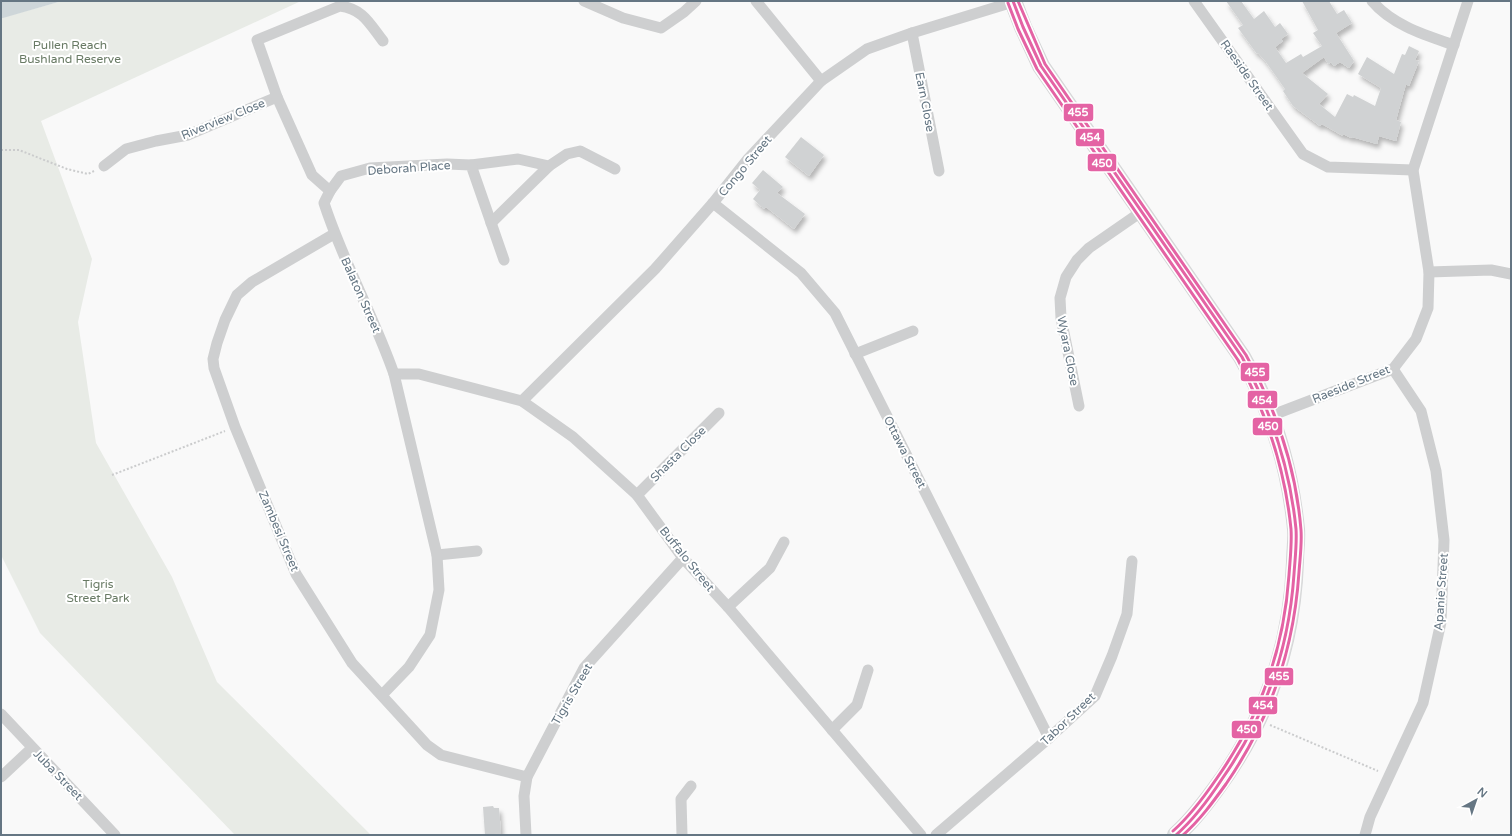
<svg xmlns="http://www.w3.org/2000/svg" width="1512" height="836" font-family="'Varela Round',sans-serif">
  <defs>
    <filter id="shadow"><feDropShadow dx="2.5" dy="4.5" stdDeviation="2" flood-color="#0004"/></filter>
  </defs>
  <rect width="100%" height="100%" fill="#f9f9f9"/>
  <!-- green -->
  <polygon fill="#e8ebe6" points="62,1 301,1 41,121 92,259 78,322 96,443 172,577 217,682 371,835 235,835 40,633 1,555 1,18"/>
  <!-- water -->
  <polygon fill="#ced6d9" points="1,1 62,1 3,18 1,18"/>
  <!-- building -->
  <g fill="#d0d2d3" filter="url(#shadow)">
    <polygon points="1226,1 1241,1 1254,19 1264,11 1275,27 1280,23 1288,34 1281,39 1283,41 1275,47 1286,63 1301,54 1303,57 1322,46 1313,33 1318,30 1302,1 1329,1 1337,14 1344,10 1352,23 1336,33 1354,61 1349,68 1340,62 1334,66 1331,62 1328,64 1324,57 1302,73 1328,94 1319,104 1335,117 1347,94 1353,97 1354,95 1375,106 1381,88 1358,74 1367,57 1394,74 1402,54 1405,55 1409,46 1419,51 1415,60 1419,61 1409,86 1406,84 1396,120 1401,122 1396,141 1379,136 1377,144 1352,137 1351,138 1343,134 1343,136 1322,124 1320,126 1293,106 1283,91 1285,89 1266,62 1258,53 1257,54 1238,28 1243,25"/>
    <polygon points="801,137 824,155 809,176 785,157"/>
    <polygon points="763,170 783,187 777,193 805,214 794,229 766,207 764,209 753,199 760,190 752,183"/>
    <polygon points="493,806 494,808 499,808 501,833 485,835 483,807"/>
  </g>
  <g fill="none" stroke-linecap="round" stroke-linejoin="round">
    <defs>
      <path id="secondary" d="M1013 1 1023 27 1041 66 1242 357C1272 409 1290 469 1296 529 1297 540 1295 551 1295 562 1292 646 1266 722 1215 790 1204 805 1191 822 1176 835"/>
    </defs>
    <!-- secondary casing -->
    <use href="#secondary" stroke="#d5d6d7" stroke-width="18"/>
    <!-- path -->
    <g stroke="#cbcccd" stroke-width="2" stroke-dasharray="2 2" stroke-linecap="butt">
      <polyline points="1,150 19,150 67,169 88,174 94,171"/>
      <polyline points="112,475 225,431"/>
      <polyline points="1270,725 1378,771"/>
    </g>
    <!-- street -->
    <g stroke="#cecfd0" stroke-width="11">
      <polyline points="584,1 623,18 661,28 684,12 696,1"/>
      <polyline points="756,1 821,81"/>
      <polyline points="1194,1 1303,154 1328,167 1413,170"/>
      <path d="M1372 1C1392 25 1425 35 1454 45"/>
      <polyline points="912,33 939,171"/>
      <polyline points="471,165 518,159 549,166"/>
      <polyline points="104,166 126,149 156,141 188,135 277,97"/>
      <polyline points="330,191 341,176 370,168 447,164 471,165 504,260"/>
      <polyline points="713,203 801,273 835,313 1049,738"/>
      <polyline points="491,223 549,166 567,154 580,151 615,169"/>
      <polyline points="334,234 252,282 237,295 225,320 217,343 213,359 214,368 235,427 296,574 352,663 427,745 441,755 527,777"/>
      <polyline points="1429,272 1491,270 1511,274"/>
      <polyline points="855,354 913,331"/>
      <polyline points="394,374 419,374 522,401 573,437 637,495 683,558 728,607 921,835"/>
      <polyline points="522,401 655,269 713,203 748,159 821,81 867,49 912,33 1013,2"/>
      <polyline points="1079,406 1061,318 1060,298 1066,277 1077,260 1089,248 1141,212"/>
      <polyline points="1270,416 1393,369 1416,339 1428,308 1429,272 1413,170 1468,1"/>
      <polyline points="637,495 719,413"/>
      <polyline points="437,555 477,551"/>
      <polyline points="728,607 770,568 784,542"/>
      <path d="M382 695 409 667 430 635 439 590 437 555 394 374C374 316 343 262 324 203L330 191 312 175 277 97 257 40 340 6C363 9 369 23 383 41"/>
      <polyline points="1,714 115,835"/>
      <polyline points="832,730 857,705 868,670"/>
      <polyline points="1,777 32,748"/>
      <polyline points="526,835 524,796 527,777 584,668 683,558"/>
      <polyline points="682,835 681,799 691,786"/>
      <polyline points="936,835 1049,738 1095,696 1112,656 1127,614 1132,561"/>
      <polyline points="1365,835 1370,817 1423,703 1441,622 1444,540 1436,471 1421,411 1393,369"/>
    </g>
    <!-- secondary -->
    <use href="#secondary" stroke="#e1e2e2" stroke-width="16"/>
    <defs>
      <path id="bus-1" d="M1013 1 1023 27 1041 66 1242 357C1271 411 1290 468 1296 529 1297 544 1295 559 1294 574 1289 649 1265 718 1222 779 1209 799 1194 819 1176 835"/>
      <path id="bus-2" d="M1008 3 1018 29 1037 69 1238 360C1266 412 1285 469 1291 529 1292 544 1290 560 1289 575 1284 649 1260 717 1217 778 1204 797 1190 816 1173 831"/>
      <path id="bus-3" d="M1018 1 1045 64 1246 355C1276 409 1296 468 1301 530 1302 544 1300 558 1299 572 1294 649 1270 720 1226 784 1213 802 1200 820 1183 835"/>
    </defs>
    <!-- bus-1 casing -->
    <use href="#bus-1" stroke="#fff" stroke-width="6"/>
    <!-- bus-2 casing -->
    <use href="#bus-2" stroke="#fff" stroke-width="6"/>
    <!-- bus-3 casing -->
    <use href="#bus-3" stroke="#fff" stroke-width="6"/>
    <!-- bus-1 -->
    <use href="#bus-1" stroke="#e463a4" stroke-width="3"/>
    <!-- bus-2 -->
    <use href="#bus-2" stroke="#e463a4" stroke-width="3"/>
    <!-- bus-3 -->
    <use href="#bus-3" stroke="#e463a4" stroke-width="3"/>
  </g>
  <g text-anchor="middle" stroke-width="4" stroke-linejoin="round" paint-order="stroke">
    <!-- park labels -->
    <g font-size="12" fill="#687a64" stroke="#fff">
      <text x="70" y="49">Pullen Reach<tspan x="70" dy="14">Bushland Reserve</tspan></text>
      <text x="98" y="588">Tigris<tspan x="98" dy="14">Street Park</tspan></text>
    </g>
    <!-- street labels -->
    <g font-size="12" fill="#657683" stroke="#fff">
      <text transform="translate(1247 75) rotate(55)" y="4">Raeside Street</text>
      <text transform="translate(925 102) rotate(79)" y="4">Earn Close</text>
      <text transform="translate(223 119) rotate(-22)" y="4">Riverview Close</text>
      <text transform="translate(745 166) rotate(-50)" y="4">Congo Street</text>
      <text transform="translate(409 168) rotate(-4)" y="4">Deborah Place</text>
      <text transform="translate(361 295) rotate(66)" y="4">Balaton Street</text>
      <text transform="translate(1068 351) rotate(79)" y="4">Wyara Close</text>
      <text transform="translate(1351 384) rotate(-22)" y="4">Raeside Street</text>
      <text transform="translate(905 452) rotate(63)" y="4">Ottawa Street</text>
      <text transform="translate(678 454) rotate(-45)" y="4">Shasta Close</text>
      <text transform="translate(279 531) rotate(67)" y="4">Zambesi Street</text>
      <text transform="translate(687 559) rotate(51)" y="4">Buffalo Street</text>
      <text transform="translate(1441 592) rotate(-86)" y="4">Apanie Street</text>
      <text transform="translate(572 694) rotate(-60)" y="4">Tigris Street</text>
      <text transform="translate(1068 719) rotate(-44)" y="4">Tabor Street</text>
      <text transform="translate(58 775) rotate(46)" y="4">Juba Street</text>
    </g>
  </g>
  <g stroke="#fff" stroke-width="1.5">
    <rect x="1063" y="103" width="31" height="19" rx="4" fill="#e463a4"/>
    <rect x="1075" y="128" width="30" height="19" rx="4" fill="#e463a4"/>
    <rect x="1087" y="153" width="30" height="19" rx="4" fill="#e463a4"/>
    <rect x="1240" y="362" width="30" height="20" rx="4" fill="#e463a4"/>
    <rect x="1247" y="390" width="31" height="19" rx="4" fill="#e463a4"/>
    <rect x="1252" y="417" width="31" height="19" rx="4" fill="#e463a4"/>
    <rect x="1264" y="667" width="30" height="19" rx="4" fill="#e463a4"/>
    <rect x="1248" y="696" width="30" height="19" rx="4" fill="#e463a4"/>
    <rect x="1231" y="720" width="31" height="19" rx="4" fill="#e463a4"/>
  </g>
  <g font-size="11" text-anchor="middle" font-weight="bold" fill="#fff">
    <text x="1078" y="116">455</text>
    <text x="1090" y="141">454</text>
    <text x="1102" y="167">450</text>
    <text x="1255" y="376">455</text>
    <text x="1262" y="404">454</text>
    <text x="1268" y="430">450</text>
    <text x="1279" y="680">455</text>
    <text x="1263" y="709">454</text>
    <text x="1247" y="733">450</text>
  </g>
  <!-- border -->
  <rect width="1512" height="836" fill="none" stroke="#657683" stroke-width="4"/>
  <!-- north arrow -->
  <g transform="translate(1476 800) rotate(40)" stroke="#ffffff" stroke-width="3" paint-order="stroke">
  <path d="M0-3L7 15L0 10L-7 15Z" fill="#657683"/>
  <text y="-6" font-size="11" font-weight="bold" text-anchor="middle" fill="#657683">N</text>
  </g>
</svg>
